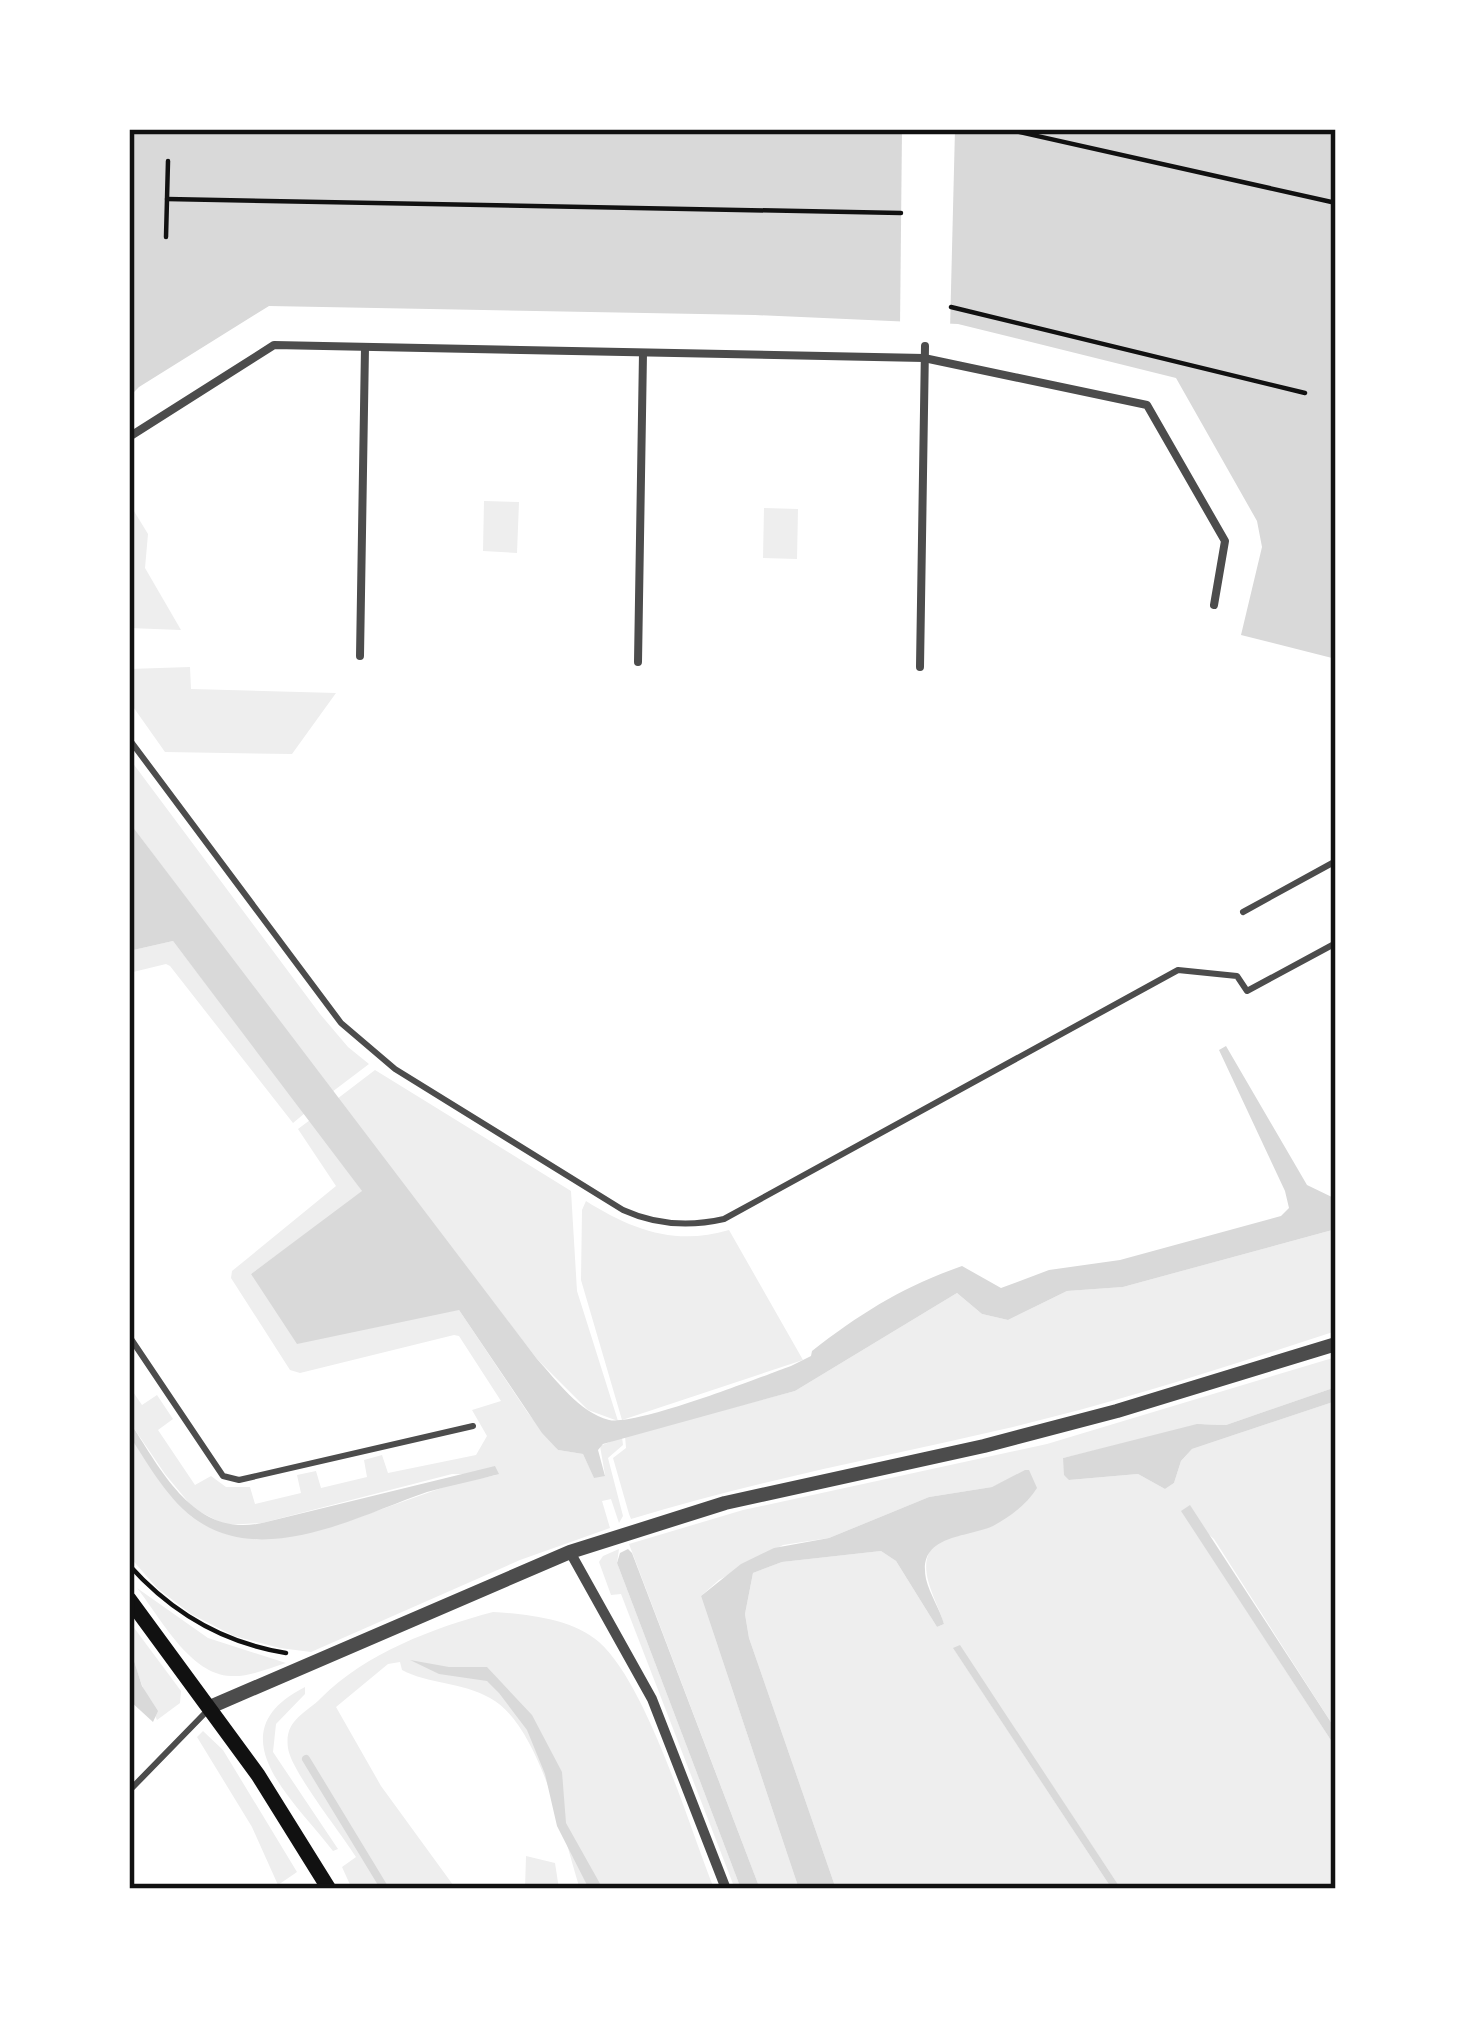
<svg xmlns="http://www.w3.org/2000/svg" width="1465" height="2018" font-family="Figtree,sans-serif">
  <rect width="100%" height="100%" fill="#fff"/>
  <!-- green -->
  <g fill="#eee">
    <polygon points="484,501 519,502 517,553 483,551"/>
    <polygon points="129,503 148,534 145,568 181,630 129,628"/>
    <polygon points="764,508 798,509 797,559 763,558"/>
    <polygon points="190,667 191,689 336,693 292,754 165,752 129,701 129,669"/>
    <polygon points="129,758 320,1014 348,1047 369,1064 332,1092 129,822"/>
    <polygon points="173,941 305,1113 293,1123 170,966 166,964 129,973 129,951"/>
    <polygon points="375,1070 571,1191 577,1291 618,1421 588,1410 537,1359 337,1099"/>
    <polygon points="310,1120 363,1192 251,1274 459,1310 528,1413 558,1450 583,1454 594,1477 605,1475 600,1446 622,1437 623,1445 608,1458 623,1516 619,1523 611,1499 602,1501 610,1528 520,1560 311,1652 280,1648 234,1636 191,1614 157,1588 129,1556 129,1435 192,1517 257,1540 348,1521 450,1485 496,1475 452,1474 262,1523 226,1525 194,1509 165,1474 129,1421 129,1386 142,1405 157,1395 173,1419 158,1430 195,1485 211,1476 226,1487 250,1487 255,1504 301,1493 297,1475 316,1471 321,1488 367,1477 364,1460 382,1455 388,1473 476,1455 487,1436 472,1410 501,1401 459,1336 454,1335 300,1373 290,1370 231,1278 232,1271 336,1186 298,1129"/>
    <path d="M586 1201C632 1230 676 1246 729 1230L803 1360 622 1420 581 1280 582 1210Z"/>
    <path d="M1336 1229V1331C1226 1367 1116 1403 1004 1429 879 1458 754 1481 631 1519L629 1514 613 1458 626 1448 625 1436 795 1391 957 1293 982 1314 1008 1320 1067 1291 1123 1287Z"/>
    <path d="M1336 1357V1387L1226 1425 1205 1424 1063 1458 1069 1480 1138 1474 1165 1489 1174 1483 1181 1461 1192 1449 1336 1401V1730L1214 1539 1182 1511 1336 1748V1889H1121L959 1646 954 1649 1112 1889H836L749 1638 745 1614 753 1573 782 1562 881 1551 896 1561 937 1627 944 1624C937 1598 907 1557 945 1538 959 1532 977 1532 992 1526L1029 1470 992 1487 929 1497 829 1538 783 1545 719 1580 701 1596 799 1889H760L629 1544 743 1510 1047 1444Z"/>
    <polygon points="619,1549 617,1563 741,1889 735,1889 621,1594 611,1595 599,1562 603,1556"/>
    <path d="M137 1588 208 1638 286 1663C269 1668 250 1677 231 1676 190 1675 160 1617 137 1588Z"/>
    <path d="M493 1612C527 1614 573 1619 599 1642 647 1685 688 1823 713 1886L580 1889C564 1838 539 1724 490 1698 462 1682 428 1684 402 1670L400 1662 388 1664 336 1707 381 1786 456 1889H352L342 1867 356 1857C341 1833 291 1771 288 1748 284 1720 305 1714 321 1698 366 1653 433 1628 493 1612Z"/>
    <path d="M129 1621 181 1691 180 1703 157 1720C142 1688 129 1656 129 1621Z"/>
    <path d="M305 1687V1694L276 1724 273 1752 338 1849 333 1851C293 1799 214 1733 305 1687Z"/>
    <polygon points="203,1731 223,1750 297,1872 278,1885 252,1827 197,1737"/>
    <polygon points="526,1856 555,1863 559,1889 525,1889"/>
  </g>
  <!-- water -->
  <g fill="#d9d9d9">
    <polygon points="129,129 1336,129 1336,659 1241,635 1262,547 1257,521 1176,378 958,324 755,315 269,306 139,387 129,397"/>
    <path d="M129 822 537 1359C557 1381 579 1412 609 1420 637 1426 758 1378 791 1366L811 1356 812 1351C862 1312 903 1287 962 1266L1001 1288 1049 1270 1120 1260 1281 1216 1289 1208 1285 1191 1219 1050 1226 1046 1307 1185 1336 1199V1229L1123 1287 1067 1291 1008 1320 982 1314 957 1293 795 1391 603 1444 598 1450 605 1476 594 1478 583 1454 558 1450 542 1433 459 1310 297 1344 251 1274 362 1191 173 941 129 951Z"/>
    <polygon points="1336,1387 1336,1401 1192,1449 1181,1461 1174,1483 1165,1489 1138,1474 1069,1480 1064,1475 1063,1458 1197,1424 1226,1425"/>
    <path d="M129 1421C161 1469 193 1538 262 1523L495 1466 499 1474C475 1481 451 1485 427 1492 360 1515 266 1567 198 1521 169 1502 148 1464 129 1435Z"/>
    <path d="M1025 1470H1029L1037 1488C1027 1504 1010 1517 993 1526 967 1538 917 1534 926 1579 930 1595 940 1609 944 1624L937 1627 896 1561 881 1551 782 1562 753 1573 745 1614 749 1638 836 1889H799L701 1596 741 1564 774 1548 829 1538 929 1497 992 1487Z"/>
    <polygon points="1190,1505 1336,1730 1336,1748 1181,1511"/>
    <polygon points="628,1549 632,1553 760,1889 741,1889 617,1563 620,1553"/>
    <polygon points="129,1645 142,1686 158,1711 153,1722 129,1700"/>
    <polygon points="960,1645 1121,1889 1112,1889 953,1648"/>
    <polygon points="410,1660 449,1667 487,1667 532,1715 562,1772 566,1823 603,1889 589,1889 557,1826 545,1774 527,1730 499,1693 487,1681 439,1674"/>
  </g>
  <!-- pier -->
  <polygon fill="#fff" points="902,129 955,129 950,330 900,328"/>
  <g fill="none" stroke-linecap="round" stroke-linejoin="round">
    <!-- stream -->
    <polyline stroke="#d9d9d9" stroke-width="8" points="306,1759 385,1889"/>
    <!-- path -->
    <g stroke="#111" stroke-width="4.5">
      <polyline points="1006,129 1336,203"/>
      <polyline points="167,199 901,213"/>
      <polyline points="166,237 168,161"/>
      <polyline points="951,307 1305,393"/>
      <path d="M129 1565C171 1612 223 1643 286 1653"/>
    </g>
    <!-- service -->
    <g stroke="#4c4c4c" stroke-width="6">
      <path d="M129 739 341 1023 395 1069 623 1210C656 1225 689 1227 724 1219L1178 970 1237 976 1247 991 1336 943"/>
      <polyline points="1243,912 1336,861"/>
      <polyline points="129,1336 223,1476 239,1480 473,1426"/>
      <polyline points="129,1791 206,1712"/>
    </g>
    <!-- pedestrian -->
    <g stroke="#4c4c4c" stroke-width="8">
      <polyline points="129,437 274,345 924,358 1147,405 1225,541 1214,605"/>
      <polyline points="360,656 365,347"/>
      <polyline points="638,662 643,353"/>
      <polyline points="920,667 925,346"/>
    </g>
    <!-- minor -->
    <polyline stroke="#4c4c4c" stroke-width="10" points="570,1552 652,1699 726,1889"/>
    <!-- tertiary -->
    <polyline stroke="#4c4c4c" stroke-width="14" points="210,1707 570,1552 725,1503 984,1446 1117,1411 1336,1344"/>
    <!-- secondary -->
    <polyline stroke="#111" stroke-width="15" points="129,1599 258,1775 329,1889"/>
  </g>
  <!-- border -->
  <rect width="1465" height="2018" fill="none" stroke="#ffffff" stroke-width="264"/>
  <rect x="132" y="132" width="1201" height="1754" fill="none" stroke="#111" stroke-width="4.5"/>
</svg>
